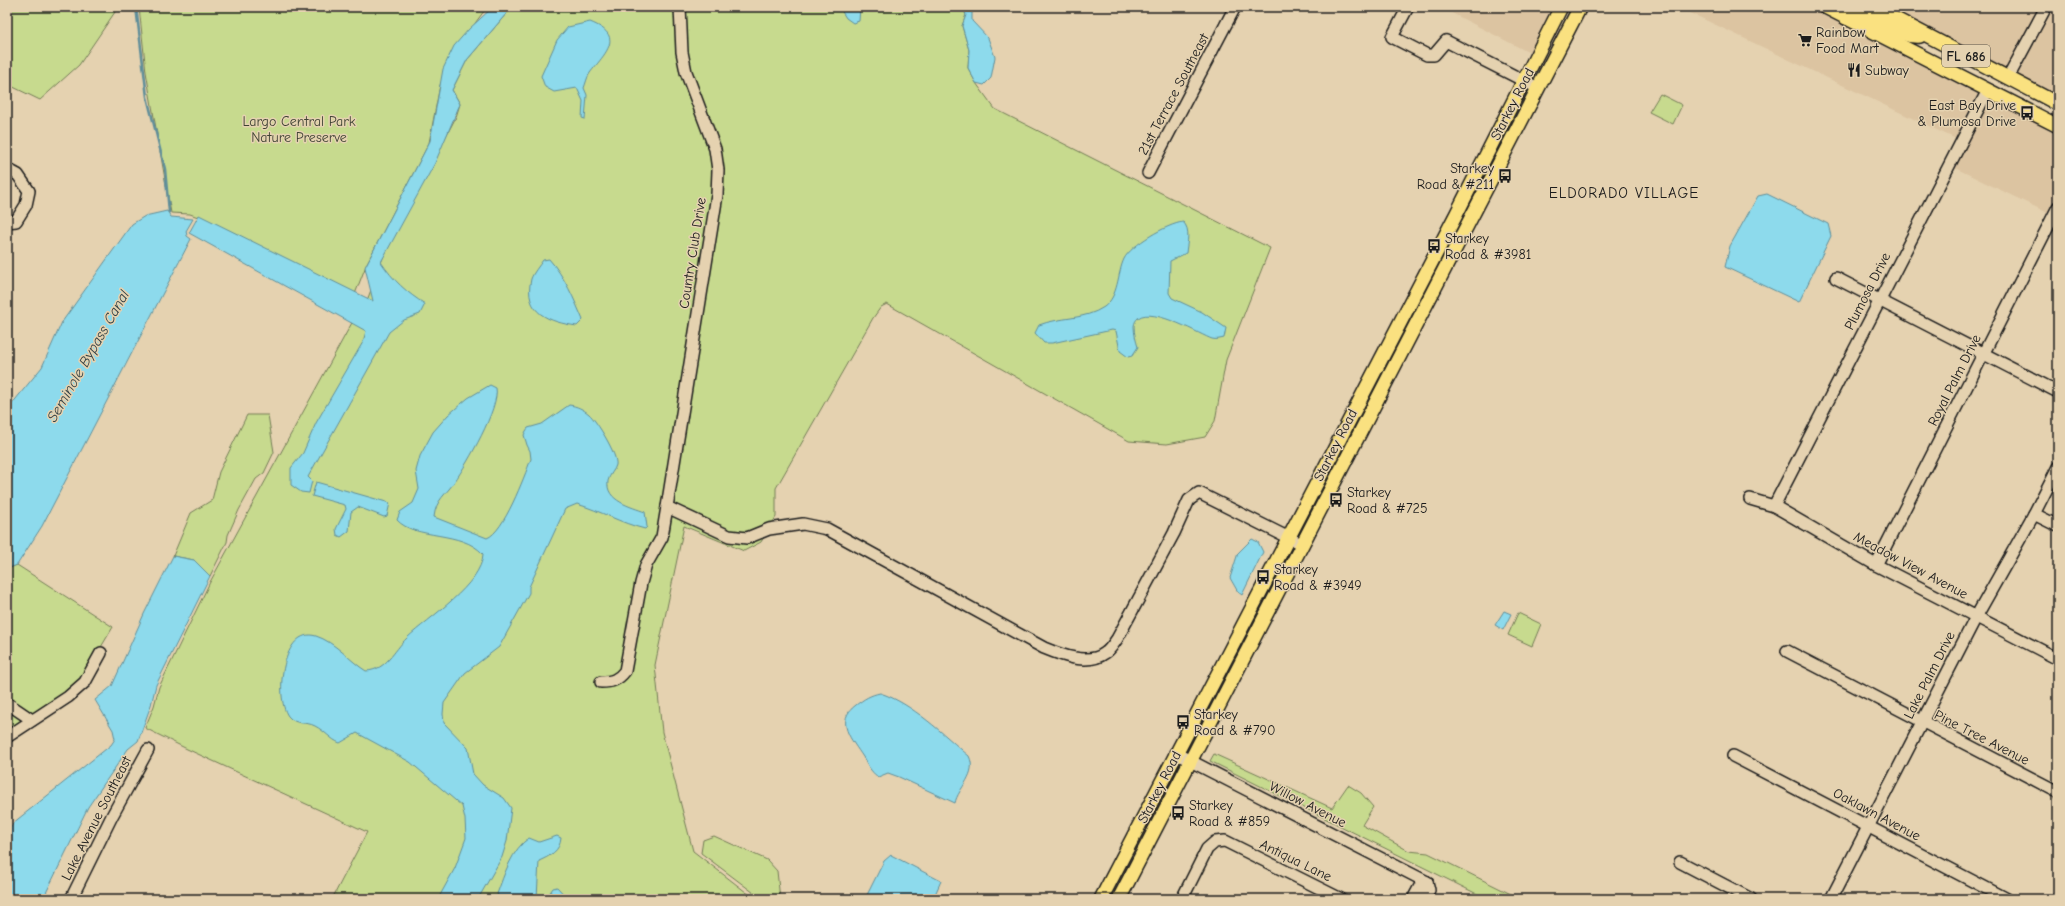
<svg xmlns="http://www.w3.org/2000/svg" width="2065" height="906" font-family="'Comic Neue',sans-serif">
  <rect width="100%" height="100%" fill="#e5d2b0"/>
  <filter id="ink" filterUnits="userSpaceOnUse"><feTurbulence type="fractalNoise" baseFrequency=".025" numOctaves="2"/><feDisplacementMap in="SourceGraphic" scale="8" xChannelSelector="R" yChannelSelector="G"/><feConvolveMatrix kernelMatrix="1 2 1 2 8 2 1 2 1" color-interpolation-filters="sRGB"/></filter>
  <g filter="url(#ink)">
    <!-- built -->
    <g fill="#dcc4a1">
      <polygon points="1440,7 1552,7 1530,53"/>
      <polygon points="1678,7 1815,7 1982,92 1958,140"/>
      <polygon points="1883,7 2041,7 2007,72"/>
      <polygon points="2050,7 2058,7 2058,99 2014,76"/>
      <polygon points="1989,96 2058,131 2058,198 2050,214 1953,167"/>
    </g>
    <!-- green -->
    <g fill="#c7da8e" stroke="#727b55">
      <polygon points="7,7 113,7 115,12 79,65 40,100 7,84"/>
      <polygon points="139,7 487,7 476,22 440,85 429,143 367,263 355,294 206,220 190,214 171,213 146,72"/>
      <polygon points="512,7 963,7 966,15 962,26 969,50 968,68 976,83 995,109 1270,248 1226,360 1215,421 1205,437 1167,444 1129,441 887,304 881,307 873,318 776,488 776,517 761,542 744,551 684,526 655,665 662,732 693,851 755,899 332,899 367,832 187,749 145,728 154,706 159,687 210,582 354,319 368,298 384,255 456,117 460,104 452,90 467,60"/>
      <polygon points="1660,94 1682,105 1673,124 1649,112"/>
      <polygon points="247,415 268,415 274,452 264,473 256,479 239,510 228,535 227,542 210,576 194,560 173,556 191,513 212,500 219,472"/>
      <polygon points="17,565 113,627 82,679 66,694 32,715 7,698 7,569"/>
      <polygon points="1518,613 1541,624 1532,646 1508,635"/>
      <polygon points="7,709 24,720 11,728 7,726"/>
      <polygon points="1214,754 1332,808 1348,785 1361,793 1373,807 1362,825 1409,851 1428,853 1521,899 1487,899 1210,761"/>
      <polygon points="714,836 767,860 777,871 780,899 762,899 701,853 703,840"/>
    </g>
    <!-- water -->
    <g fill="#8ddaec" stroke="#608e99">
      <path d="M493 7H512L467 60 452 90 460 104 435 163 381 262C393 280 407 293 425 304L420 314 404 320 389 332 308 477 312 481 309 493 301 492 291 485V468L303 453 316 423 363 342 366 331 189 233 199 215 373 301 365 267 430 141 443 69 454 46 469 29Z"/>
      <polygon points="839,7 860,7 859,21 853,23 846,18"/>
      <polygon points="963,7 972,7 972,21 988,38 995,57 991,78 984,85 976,83 968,68 969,50 962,26 966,15"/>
      <path d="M590 22C626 36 605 53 590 73 587 77 586 83 584 88L587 95 585 119 582 118 583 101 577 88 554 92 545 87 541 76 557 40 568 27Z"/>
      <polygon points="1767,194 1828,224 1831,236 1799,302 1725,267 1730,246 1758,196"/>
      <polygon points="167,211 171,217 193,219 186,231 187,236 191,239 42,526 17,565 7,569 7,413 11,405 42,367 62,322 132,224 145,216"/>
      <path d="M1183 222C1191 229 1187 243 1186 253L1170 261 1169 293 1172 298 1202 312 1226 328 1224 338C1220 339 1216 340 1212 339 1200 335 1138 297 1134 326 1134 333 1136 341 1138 347L1132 356 1128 357 1120 351 1116 331 1112 330 1052 343H1044L1035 333 1039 325C1059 317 1085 320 1104 307 1119 296 1117 274 1124 259 1131 245 1167 224 1183 222Z"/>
      <path d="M549 259C565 277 574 299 583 320L577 326C549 322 523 313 531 279 533 273 539 266 543 260Z"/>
      <path d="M490 385 496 388C500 407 467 464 455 481 446 495 436 499 434 517L487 538C504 532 524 477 531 459L530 451 527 445 524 435 526 431 528 428 542 424 569 405C577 406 583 409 589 414 596 420 618 455 616 465 615 470 609 475 608 481 605 501 632 507 645 512L647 527 645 529C620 523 601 511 577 504L565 509 529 587V593L499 647 465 673 444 703 443 714 444 723 468 748 473 774 483 785 504 798 511 808 507 841 502 857 478 899H438L455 868 466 838 465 819 462 806 410 762 357 733 340 743C331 740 325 731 315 726 306 721 296 726 288 716 274 696 283 626 316 636 335 642 350 661 366 671 387 670 393 651 407 638 428 618 482 584 483 554 462 530 415 540 397 520L400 512 413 503 419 489 416 471 420 456 433 432 448 415 468 398Z"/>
      <polygon points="316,482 390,503 387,516 384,517 358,507 351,512 349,531 341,537 337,535 336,529 346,509 345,505 312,496"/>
      <polygon points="1252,539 1258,542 1263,552 1242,595 1238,592 1230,578 1238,553"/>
      <polygon points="173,556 194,560 210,576 156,685 151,705 138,741 128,749 88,807 43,899 7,899 7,836 13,823 111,745 115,739 113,730 95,700 112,686 144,614"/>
      <polygon points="1504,611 1511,614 1503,630 1495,625"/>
      <path d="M880 693C912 703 944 735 969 756 978 774 958 788 955 803L899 777 888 773 878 777C870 771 868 765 863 757 852 740 834 721 856 705 864 699 870 695 880 693Z"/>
      <path d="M557 836 561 838C560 851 550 856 539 861L537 898 495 899 499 897 497 894C504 875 512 849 529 838L539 842Z"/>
      <polygon points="891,855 941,881 933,899 865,899 884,861"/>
      <polygon points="557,887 568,899 554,899 549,894 553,888"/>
    </g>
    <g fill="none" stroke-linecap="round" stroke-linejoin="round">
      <!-- stream -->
      <polyline stroke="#608e99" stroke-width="2.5" points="136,7 147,97 165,169 169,212"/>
      <defs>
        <g id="minor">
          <path d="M680 7 682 52 686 72 715 149 718 170 717 195 667 507 729 536 747 538 769 529 803 524 827 529 1044 648C1061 655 1088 666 1105 653 1110 650 1114 643 1117 639L1174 533 1189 500 1199 493 1301 544"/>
          <polyline points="1408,7 1392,37 1427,55 1434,55 1446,41 1538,88"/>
          <polyline points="2008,78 2046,7"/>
          <polyline points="7,169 18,175 29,191 26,205 16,221 7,222"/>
          <polyline points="1148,173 1235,7"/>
          <polyline points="1836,278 2058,392"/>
          <polyline points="1750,499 1774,506 1876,565 2058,659"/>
          <polyline points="1774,506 1988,90"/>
          <polyline points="2034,514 2058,526"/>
          <polyline points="1876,565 2058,207"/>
          <polyline points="1787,651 2058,792"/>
          <path d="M601 682C612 682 618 680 625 671L641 583 646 565 662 537 667 507"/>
          <polyline points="7,703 32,720"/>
          <polyline points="7,737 68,697 85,682 101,653"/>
          <polyline points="1175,753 1427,882"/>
          <polyline points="1733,756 2007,899"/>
          <polyline points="1680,862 1751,899"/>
          <polyline points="71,899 112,816 148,750"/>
          <polyline points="1182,899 1207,849 1215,842 1225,841 1341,899"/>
          <polyline points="1413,899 1420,886 1427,882"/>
          <polyline points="1424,899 1429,890 1427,882"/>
          <polyline points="1831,899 1976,617 2034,514 2058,467"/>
        </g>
        <g id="major">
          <polyline points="1825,7 2058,126"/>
          <polyline points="1873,7 2058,104"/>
          <path d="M1846 18C1867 3 1896 40 1920 36"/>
          <polyline points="1101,899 1457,213 1561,7"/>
          <polyline points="1119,899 1580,7"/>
        </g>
      </defs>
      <!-- minor casing -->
      <use href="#minor" stroke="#1c1c1c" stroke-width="14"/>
      <!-- major casing -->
      <use href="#major" stroke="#1c1c1c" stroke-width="16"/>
      <!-- minor -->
      <use href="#minor" stroke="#e5d2b0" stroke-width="11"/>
      <!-- major -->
      <use href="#major" stroke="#fae180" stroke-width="13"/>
    </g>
  </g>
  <!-- icons -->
  <defs>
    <symbol id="supermarket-bare" viewBox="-9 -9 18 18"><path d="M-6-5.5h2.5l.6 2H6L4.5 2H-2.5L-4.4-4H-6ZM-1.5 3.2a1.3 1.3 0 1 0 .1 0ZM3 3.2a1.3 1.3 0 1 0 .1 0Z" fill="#1c1c1c" stroke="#e5d2b0" stroke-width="2.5" paint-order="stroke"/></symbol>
    <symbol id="restaurant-bare" viewBox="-9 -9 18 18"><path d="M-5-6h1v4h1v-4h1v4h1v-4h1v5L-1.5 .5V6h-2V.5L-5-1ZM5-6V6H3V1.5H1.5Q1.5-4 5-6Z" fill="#1c1c1c" stroke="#e5d2b0" stroke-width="2.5" paint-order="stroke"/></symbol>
    <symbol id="bus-bare" viewBox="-9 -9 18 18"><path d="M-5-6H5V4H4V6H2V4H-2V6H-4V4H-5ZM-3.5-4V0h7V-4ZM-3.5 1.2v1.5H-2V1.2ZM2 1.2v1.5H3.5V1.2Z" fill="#1c1c1c" stroke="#e5d2b0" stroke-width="2.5" paint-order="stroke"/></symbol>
  </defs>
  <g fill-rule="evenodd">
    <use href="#supermarket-bare" x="1795" y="30" width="20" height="20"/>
    <use href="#restaurant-bare" x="1844" y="60" width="20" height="20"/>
    <use href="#bus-bare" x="2017" y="103" width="20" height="20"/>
    <use href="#bus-bare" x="1495" y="166" width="20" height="20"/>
    <use href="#bus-bare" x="1424" y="236" width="20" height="20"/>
    <use href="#bus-bare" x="1326" y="490" width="20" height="20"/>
    <use href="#bus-bare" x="1253" y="567" width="20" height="20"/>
    <use href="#bus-bare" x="1173" y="712" width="20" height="20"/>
    <use href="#bus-bare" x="1168" y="803" width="20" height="20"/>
  </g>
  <g text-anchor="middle" stroke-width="3" stroke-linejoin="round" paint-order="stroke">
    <!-- shield labels -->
    <rect fill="#e5d2b0" stroke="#585348" stroke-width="1" x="1942" y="45" width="48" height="22" rx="3"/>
    <g font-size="13" font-weight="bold" fill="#1c1c1c">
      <text x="1966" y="61">FL 686</text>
    </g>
    <!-- poi labels -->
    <g font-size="14" fill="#1c1c1c" stroke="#e5d2b0" text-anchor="start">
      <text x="1816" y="37">Rainbow<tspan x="1816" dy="16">Food Mart</tspan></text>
      <text x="1865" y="75">Subway</text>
      <text x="2016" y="110" text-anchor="end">East Bay Drive<tspan x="2016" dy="16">&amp; Plumosa Drive</tspan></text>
      <text x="1494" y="173" text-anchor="end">Starkey<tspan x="1494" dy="16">Road &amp; #211</tspan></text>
      <text x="1445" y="243">Starkey<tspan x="1445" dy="16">Road &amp; #3981</tspan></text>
      <text x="1347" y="497">Starkey<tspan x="1347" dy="16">Road &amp; #725</tspan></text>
      <text x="1274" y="574">Starkey<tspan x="1274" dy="16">Road &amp; #3949</tspan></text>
      <text x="1194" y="719">Starkey<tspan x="1194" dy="16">Road &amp; #790</tspan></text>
      <text x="1189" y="810">Starkey<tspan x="1189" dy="16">Road &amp; #859</tspan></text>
    </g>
    <!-- street labels -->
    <g font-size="14" fill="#1c1c1c" stroke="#e5d2b0">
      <text transform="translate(1173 94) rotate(-62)" y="5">21st Terrace Southeast</text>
      <text transform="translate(1512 104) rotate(-63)" y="5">Starkey Road</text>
      <text transform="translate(692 253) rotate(-81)" y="5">Country Club Drive</text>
      <text transform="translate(1867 291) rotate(-63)" y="5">Plumosa Drive</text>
      <text transform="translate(1954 380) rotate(-63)" y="5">Royal Palm Drive</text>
      <text transform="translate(1335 445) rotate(-63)" y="5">Starkey Road</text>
      <text transform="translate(1911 565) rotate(28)" y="5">Meadow View Avenue</text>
      <text transform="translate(1929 675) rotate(-63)" y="5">Lake Palm Drive</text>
      <text transform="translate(1982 737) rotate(27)" y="5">Pine Tree Avenue</text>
      <text transform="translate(1159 787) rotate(-63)" y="5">Starkey Road</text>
      <text transform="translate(1308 804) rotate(27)" y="5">Willow Avenue</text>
      <text transform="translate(1877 814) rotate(28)" y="5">Oaklawn Avenue</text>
      <text transform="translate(96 818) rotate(-63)" y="5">Lake Avenue Southeast</text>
      <text transform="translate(1296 860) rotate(26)" y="5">Antiqua Lane</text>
    </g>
    <!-- park labels -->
    <g font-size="14" fill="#3e4233" stroke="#e5d2b0">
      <text x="299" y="126">Largo Central Park<tspan x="299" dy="16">Nature Preserve</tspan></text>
    </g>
    <!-- neighbourhood labels -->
    <g font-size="15" letter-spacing="1" fill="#1c1c1c" stroke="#e5d2b0">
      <text x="1624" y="198">ELDORADO VILLAGE</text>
    </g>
    <!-- water labels -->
    <g font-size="15" font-style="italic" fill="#334246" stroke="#e5d2b0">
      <text transform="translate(88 356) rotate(-60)" y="5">Seminole Bypass Canal</text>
    </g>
  </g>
  <!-- margin -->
  <rect width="2065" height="906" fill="none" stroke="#e5d2b0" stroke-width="24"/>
  <rect x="12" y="12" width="2041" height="882" fill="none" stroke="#1c1c1c" stroke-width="1.5" filter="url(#ink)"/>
</svg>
